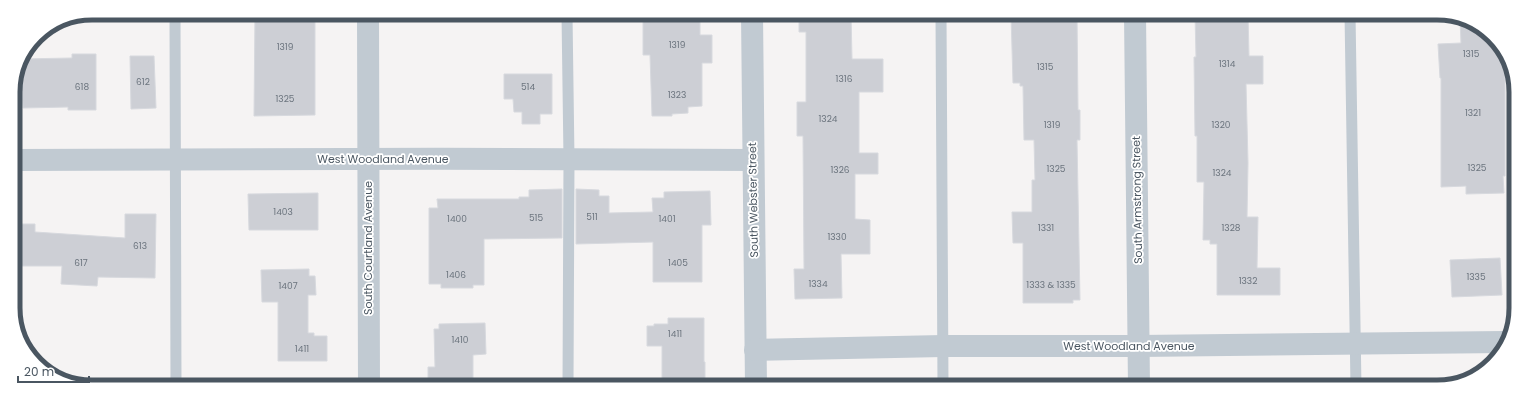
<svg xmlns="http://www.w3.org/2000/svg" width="1529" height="400" font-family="Poppins,sans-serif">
  <rect width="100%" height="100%" fill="#f5f3f3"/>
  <!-- building -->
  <g fill="#cdcfd5" stroke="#d7d9de">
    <polygon points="255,13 315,13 315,115 254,116"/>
    <polygon points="643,14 700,14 700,35 712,35 712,63 702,63 702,106 688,107 688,113 672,114 672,116 652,116 650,55 643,55"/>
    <polygon points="799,14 851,14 852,59 883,59 883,92 859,92 859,153 878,153 878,174 855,174 855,219 870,220 870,254 841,254 842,298 795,299 794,269 804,269 803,136 797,136 797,102 806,102 806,32 799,32"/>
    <polygon points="1011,14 1077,14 1078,110 1080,110 1080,140 1077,140 1080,300 1073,300 1073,303 1023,303 1023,243 1013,243 1012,212 1032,212 1032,180 1035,180 1034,140 1024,140 1023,86 1020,86 1020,83 1013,83"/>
    <polygon points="1195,14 1248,14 1249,56 1263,56 1263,84 1246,84 1248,163 1247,217 1258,217 1257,268 1280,268 1280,295 1217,295 1217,244 1210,244 1210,240 1203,240 1204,182 1197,182 1197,136 1195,136 1194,57 1196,57"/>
    <polygon points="1460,19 1493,36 1508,65 1508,76 1505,76 1505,176 1503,176 1504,193 1466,194 1466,186 1441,187 1441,78 1440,78 1438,44 1461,43"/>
    <polygon points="72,54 96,54 96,110 68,110 68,107 23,108 22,91 16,91 16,77 20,59 72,58"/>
    <polygon points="130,56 154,56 156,108 131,109"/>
    <polygon points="504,74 552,74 552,114 540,114 540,124 522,124 522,112 514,112 513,99 504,99"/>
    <polygon points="562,189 562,238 484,239 484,285 473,285 473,288 441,288 441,284 429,284 429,208 438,208 437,199 519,199 519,197 529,197 529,190"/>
    <polygon points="576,189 599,190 599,196 609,196 609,213 653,212 652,198 664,198 664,192 710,191 711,225 702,225 702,282 653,282 653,242 576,244"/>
    <polygon points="318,193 318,230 249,230 248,194"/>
    <polygon points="125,214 156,214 155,278 98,277 97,286 61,284 62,266 14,266 14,224 35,224 35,232 125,238"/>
    <polygon points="1500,258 1502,295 1452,297 1450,260"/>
    <polygon points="309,269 309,276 315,276 316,295 308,295 308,333 314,333 314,336 327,336 327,361 278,361 278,302 262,302 261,270"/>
    <polygon points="668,318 704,318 704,362 705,362 705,386 669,386 669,382 662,382 662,346 647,346 647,326 654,326 654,324 668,324"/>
    <polygon points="485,323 486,354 473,355 473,386 428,386 428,367 435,367 434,329 439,329 439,324"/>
  </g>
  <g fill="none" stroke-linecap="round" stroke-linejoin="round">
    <!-- lane -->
    <g stroke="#c1cad2" stroke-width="11">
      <polyline points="175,13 176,386"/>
      <polyline points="567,14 569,159 568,386"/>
      <polyline points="941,14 943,386"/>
      <polyline points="1350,14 1356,387"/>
    </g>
    <!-- street -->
    <g stroke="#c1cad2" stroke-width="22">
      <polyline points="368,13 369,386"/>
      <polyline points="752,14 756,386"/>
      <polyline points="1135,14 1139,387"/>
      <path d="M14 160C260 159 506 158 752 160"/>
      <polyline points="755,350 943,346 1139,346 1504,342"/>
    </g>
  </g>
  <g text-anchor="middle" stroke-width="3.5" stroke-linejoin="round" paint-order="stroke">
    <!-- number labels -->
    <g font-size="9" fill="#6b747e">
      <text x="677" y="48">1319</text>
      <text x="285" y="50">1319</text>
      <text x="1471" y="57">1315</text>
      <text x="1227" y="67">1314</text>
      <text x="1045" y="70">1315</text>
      <text x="844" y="82">1316</text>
      <text x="143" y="85">612</text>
      <text x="82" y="90">618</text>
      <text x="528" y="90">514</text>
      <text x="677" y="98">1323</text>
      <text x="285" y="102">1325</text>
      <text x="1473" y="116">1321</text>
      <text x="828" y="122">1324</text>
      <text x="1052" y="128">1319</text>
      <text x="1221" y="128">1320</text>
      <text x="1477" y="171">1325</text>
      <text x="1056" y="172">1325</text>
      <text x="840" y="173">1326</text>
      <text x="1222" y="176">1324</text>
      <text x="283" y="215">1403</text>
      <text x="592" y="220">511</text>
      <text x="536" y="221">515</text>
      <text x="457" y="222">1400</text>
      <text x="667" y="222">1401</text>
      <text x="1046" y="231">1331</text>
      <text x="1231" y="231">1328</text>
      <text x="837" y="240">1330</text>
      <text x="140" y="249">613</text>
      <text x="81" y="266">617</text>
      <text x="678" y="266">1405</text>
      <text x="456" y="278">1406</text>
      <text x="1476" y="280">1335</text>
      <text x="1248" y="284">1332</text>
      <text x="818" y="287">1334</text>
      <text x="1051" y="288">1333 &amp; 1335</text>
      <text x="288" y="289">1407</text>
      <text x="675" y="337">1411</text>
      <text x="460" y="343">1410</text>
      <text x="302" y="352">1411</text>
    </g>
    <!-- street labels -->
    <g font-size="11" fill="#4a5661" stroke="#fff">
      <text x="383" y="163">West Woodland Avenue</text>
      <text transform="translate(753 200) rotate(-91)" y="4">South Webster Street</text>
      <text transform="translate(1137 200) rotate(-91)" y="4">South Armstrong Street</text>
      <text transform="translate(368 248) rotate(-90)" y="4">South Courtland Avenue</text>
      <text x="1129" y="350">West Woodland Avenue</text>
    </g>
  </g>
  <!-- crop -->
  <path d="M0 0H1529V400H0ZM92 20H1437A72 72 0 0 1 1509 92V308A72 72 0 0 1 1437 380H92A72 72 0 0 1 20 308V92A72 72 0 0 1 92 20Z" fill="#fff" fill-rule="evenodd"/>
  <path fill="none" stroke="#4a5661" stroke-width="5" d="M92 20H1437A72 72 0 0 1 1509 92V308A72 72 0 0 1 1437 380H92A72 72 0 0 1 20 308V92A72 72 0 0 1 92 20Z"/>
  <!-- scale -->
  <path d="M18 376v6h71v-6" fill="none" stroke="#4a5661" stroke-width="2"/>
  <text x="24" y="376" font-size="12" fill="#4a5661" stroke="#ffffff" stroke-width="3" paint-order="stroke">20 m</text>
</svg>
